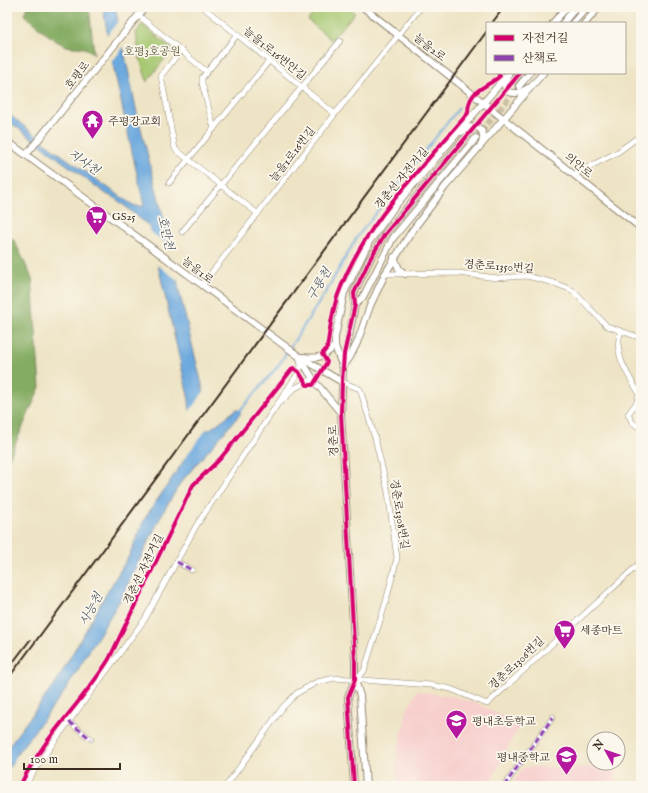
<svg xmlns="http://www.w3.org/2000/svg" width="648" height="793" font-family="'IM FELL English','Noto Serif KR',serif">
  <rect width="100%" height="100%" fill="#fbf7ec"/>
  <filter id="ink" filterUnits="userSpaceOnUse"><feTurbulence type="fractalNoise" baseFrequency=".025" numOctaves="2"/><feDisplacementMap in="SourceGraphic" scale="8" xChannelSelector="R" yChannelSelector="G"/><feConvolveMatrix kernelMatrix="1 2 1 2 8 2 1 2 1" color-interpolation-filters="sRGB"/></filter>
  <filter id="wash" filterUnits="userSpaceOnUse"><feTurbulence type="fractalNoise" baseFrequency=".012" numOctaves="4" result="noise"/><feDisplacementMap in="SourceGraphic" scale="16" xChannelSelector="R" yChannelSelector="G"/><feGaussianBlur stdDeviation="0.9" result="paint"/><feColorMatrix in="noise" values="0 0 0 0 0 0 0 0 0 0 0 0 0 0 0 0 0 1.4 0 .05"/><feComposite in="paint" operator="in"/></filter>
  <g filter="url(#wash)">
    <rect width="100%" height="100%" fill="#eee4c5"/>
    <!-- built -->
    <g fill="#f7d0ce">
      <polygon points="417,691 454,697 476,703 520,724 490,784 469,781 467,786 397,786 396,759 407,710"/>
      <polygon points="524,767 616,767 615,786 510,786"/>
    </g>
    <!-- green -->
    <g fill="#a5c770" stroke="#707847">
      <polygon points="319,7 348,7 355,13 331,40 308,20"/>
      <polygon points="142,24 172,49 147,82 139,55 136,33"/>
    </g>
    <!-- forest -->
    <g fill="#84ac62" stroke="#606b40">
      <path d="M27 7H89L94 54C80 42 76 51 62 44 49 38 36 24 24 15Z"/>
      <polygon points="14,240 32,278 40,387 7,463 7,241"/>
    </g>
    <!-- water -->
    <polygon fill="#6ca9de" stroke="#546a7e" points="103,7 115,7 137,113 173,255 179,291 204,393 206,430 209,430 237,409 241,413 181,482 163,512 120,600 65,691 19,751 7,771 7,748 55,684 87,628 102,601 130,554 145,518 183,462 191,435 189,400 149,226 115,198 106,194 7,120 7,113 56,151 134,206 144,206 111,56"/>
    <!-- pier -->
    <g fill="#eee4c5">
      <polygon points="119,20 125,45 111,63 105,38"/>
      <polygon points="148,230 174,249 179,281 156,264"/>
      <polygon points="205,390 208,427 169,479 181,461 189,435 188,413"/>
    </g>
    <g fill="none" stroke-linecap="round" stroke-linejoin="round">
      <!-- stream -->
      <g stroke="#6ca9de" stroke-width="2">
        <polyline points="549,10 552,7"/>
        <polyline points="238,413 278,366 327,290 357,237 459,108"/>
      </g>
    </g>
  </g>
  <g filter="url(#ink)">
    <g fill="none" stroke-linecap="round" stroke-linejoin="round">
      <!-- tertiary-tunnel -->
      <g stroke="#cabfa4" stroke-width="6" stroke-dasharray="6 3" stroke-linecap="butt">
        <polyline points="472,131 513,81"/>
        <polyline points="476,138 519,86"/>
      </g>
      <defs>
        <g id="minor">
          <polyline points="203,7 335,114"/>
          <polyline points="138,15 207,72"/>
          <polyline points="181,50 161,76 175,149 258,214"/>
          <polyline points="214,129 202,83 202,78 237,35"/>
          <polyline points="575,174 618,152 641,135"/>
          <polyline points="169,183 269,61"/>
          <polyline points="182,232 340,41"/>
          <polyline points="385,274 458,273 497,278 527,276 554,283 572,290 607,326 641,338"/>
          <polyline points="202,285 335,114 421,7"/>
          <path d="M621 331C612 353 628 375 639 393L637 402 628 414 632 422 641 429"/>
          <polyline points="342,382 360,389 375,438 388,492 397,558 385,605 364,671 355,680"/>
          <polyline points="281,402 295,388 313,379"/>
          <polyline points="177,562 192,570"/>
          <polyline points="69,722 91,739"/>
          <polyline points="24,786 53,743 145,619 196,526 299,372 301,366 300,359"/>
          <polyline points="226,786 283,707 297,693 317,682 335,678 431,685 451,689 487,704 641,562"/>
          <polyline points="504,786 553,717"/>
        </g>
        <g id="tertiary">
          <polyline points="363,7 641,228"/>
          <polyline points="553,23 567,7"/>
          <polyline points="563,23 576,7"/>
          <polyline points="573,23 587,7"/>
          <polyline points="585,23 599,7"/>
          <path d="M508 76 505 86 506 91C514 95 520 93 528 88"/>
          <polyline points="513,81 520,73"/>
          <polyline points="519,86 530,73"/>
          <path d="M461 132C473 123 487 126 482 143"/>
          <polyline points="7,141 300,357 342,382"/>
          <polyline points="26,155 145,7"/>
          <polyline points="394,257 399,269 405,274"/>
          <polyline points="355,305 363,297 393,238 476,138"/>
          <path d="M303 357C320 359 322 357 335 346"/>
          <polyline points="300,358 315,382 341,413"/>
          <polyline points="342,365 335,346 335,337 344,293 369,242 395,206 509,73"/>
          <polyline points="343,367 350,357 357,343 370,306 385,274 412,231 445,187 543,73"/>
          <polyline points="355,680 360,696 366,786"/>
          <polyline points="354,786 348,697 355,680 355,661 341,413 343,367 355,305 354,293 370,259 385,234 470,132"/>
        </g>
      </defs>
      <!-- minor casing -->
      <use href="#minor" stroke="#948772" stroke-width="6"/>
      <!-- tertiary casing -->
      <use href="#tertiary" stroke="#948772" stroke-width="8"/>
      <!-- minor -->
      <use href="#minor" stroke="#fff" stroke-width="5"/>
      <!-- tertiary -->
      <use href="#tertiary" stroke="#fff" stroke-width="6"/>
      <!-- rail -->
      <g stroke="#3b2a1e" stroke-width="2">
        <polyline points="492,23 504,7"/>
        <polyline points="7,670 30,640"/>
        <polyline points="7,680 487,31"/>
      </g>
      <!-- quiet -->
      <g stroke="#8e44ad" stroke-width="3" stroke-dasharray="6 3" stroke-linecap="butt">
        <polyline points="177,562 192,570"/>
        <polyline points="69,722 91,739"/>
        <polyline points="504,786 553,717"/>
      </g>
      <defs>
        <g id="cycleway">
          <path d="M20 786C42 739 82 703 109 659L193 485 220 459 293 368 299 372 307 385H313L327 362 322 354 327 348C330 329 332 309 339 292 365 222 421 169 468 113 468 89 485 89 500 76L498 73"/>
          <polyline points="354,786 348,697 355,680 355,661 341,413 342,382 344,354 355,305 354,293 370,259 385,234 520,73"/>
        </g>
      </defs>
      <!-- cycleway casing -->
      <use href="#cycleway" stroke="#fbf7ec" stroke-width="6"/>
      <!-- cycleway -->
      <use href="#cycleway" stroke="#d6006c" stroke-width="4"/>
    </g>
  </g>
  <!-- icons -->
  <defs>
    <symbol id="temple-pin" viewBox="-11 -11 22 30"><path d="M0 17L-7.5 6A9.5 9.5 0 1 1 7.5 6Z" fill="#b5179e" stroke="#fbf7ec"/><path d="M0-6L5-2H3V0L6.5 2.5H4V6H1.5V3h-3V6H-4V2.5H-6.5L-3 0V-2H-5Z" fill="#fff"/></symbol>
    <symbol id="supermarket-pin" viewBox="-11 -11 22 30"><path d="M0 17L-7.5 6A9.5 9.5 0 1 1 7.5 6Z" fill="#b5179e" stroke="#fbf7ec"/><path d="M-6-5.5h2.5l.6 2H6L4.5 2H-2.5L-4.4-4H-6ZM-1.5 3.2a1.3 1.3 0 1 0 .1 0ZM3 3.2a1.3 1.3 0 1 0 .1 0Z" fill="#fff"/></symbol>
    <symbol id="school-pin" viewBox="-11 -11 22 30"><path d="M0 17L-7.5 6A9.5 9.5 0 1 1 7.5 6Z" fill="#b5179e" stroke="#fbf7ec"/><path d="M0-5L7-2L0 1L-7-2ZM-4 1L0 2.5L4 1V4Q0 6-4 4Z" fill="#fff"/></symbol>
  </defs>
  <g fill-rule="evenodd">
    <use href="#temple-pin" x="80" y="108" width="25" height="34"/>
    <use href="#supermarket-pin" x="84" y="204" width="25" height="34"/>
    <use href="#supermarket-pin" x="552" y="618" width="25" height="34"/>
    <use href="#school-pin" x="444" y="708" width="25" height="34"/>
    <use href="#school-pin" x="554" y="744" width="25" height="34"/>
  </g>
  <g text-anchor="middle" stroke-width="3.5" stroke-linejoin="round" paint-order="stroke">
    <!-- street labels -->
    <g font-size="11" fill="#3b2a1e" stroke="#fbf7ec">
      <text transform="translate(430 47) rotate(38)" y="4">늘을2로</text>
      <text transform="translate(275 53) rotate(39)" y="4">늘을1로16번안길</text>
      <text transform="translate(77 75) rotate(-53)" y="4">호평로</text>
      <text transform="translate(292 154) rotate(-52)" y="4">늘을1로16번길</text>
      <text transform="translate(579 165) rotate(39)" y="4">의안로</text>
      <text transform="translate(401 178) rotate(-50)" y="4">경춘선 자전거길</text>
      <text transform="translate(499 266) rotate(4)" y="4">경춘로1350번길</text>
      <text transform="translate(198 270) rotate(37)" y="4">늘을1로</text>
      <text transform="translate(333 441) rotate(-93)" y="4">경춘로</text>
      <text transform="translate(400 514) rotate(81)" y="4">경춘로1308번길</text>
      <text transform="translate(143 569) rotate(-64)" y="4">경춘선 자전거길</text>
      <text transform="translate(516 663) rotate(-43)" y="4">경춘로1306번길</text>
    </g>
    <!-- park labels -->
    <g font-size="11" fill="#5b5937" stroke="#fbf7ec">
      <text x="152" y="55">호평3호공원</text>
    </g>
    <!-- poi labels -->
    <g font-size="11" fill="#3b2a1e" stroke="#fbf7ec" text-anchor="start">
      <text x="108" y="125">주평강교회</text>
      <text x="112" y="220">GS25</text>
      <text x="580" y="634">세종마트</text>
      <text x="472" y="725">평내초등학교</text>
      <text x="550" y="761" text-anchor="end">평내중학교</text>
    </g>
    <!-- water labels -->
    <g font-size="12" font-style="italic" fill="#4c5661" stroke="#fbf7ec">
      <text transform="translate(84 162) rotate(35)" y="4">지사천</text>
      <text transform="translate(166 233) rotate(76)" y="4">호만천</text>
      <text transform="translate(319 284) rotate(-59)" y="4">구룡천</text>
      <text transform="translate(91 609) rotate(-62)" y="4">사능천</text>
    </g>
  </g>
  <!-- margin -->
  <rect width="648" height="793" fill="none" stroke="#fbf7ec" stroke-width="24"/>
  <!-- legend -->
  <rect x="486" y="22" width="140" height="52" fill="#fbf7ec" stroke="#aea59a"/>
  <rect x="494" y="35" width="20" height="6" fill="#d6006c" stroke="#aea59a"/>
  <text x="522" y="42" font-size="12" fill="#3b2a1e">자전거길</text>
  <rect x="494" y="55" width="20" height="6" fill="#8e44ad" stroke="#aea59a"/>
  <text x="522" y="62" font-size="12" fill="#3b2a1e">산책로</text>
  <!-- north arrow -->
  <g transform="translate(606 751) rotate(310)"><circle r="19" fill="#fbf7ec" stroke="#aea59a"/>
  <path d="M0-3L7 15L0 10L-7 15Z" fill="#b5179e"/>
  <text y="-6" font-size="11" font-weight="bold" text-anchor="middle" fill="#3b2a1e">N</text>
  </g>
  <!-- scale -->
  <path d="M24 763v6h96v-6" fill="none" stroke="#3b2a1e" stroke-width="2"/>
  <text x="30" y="763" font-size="12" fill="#3b2a1e" stroke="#fbf7ec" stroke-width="3" paint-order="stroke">100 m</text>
</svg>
